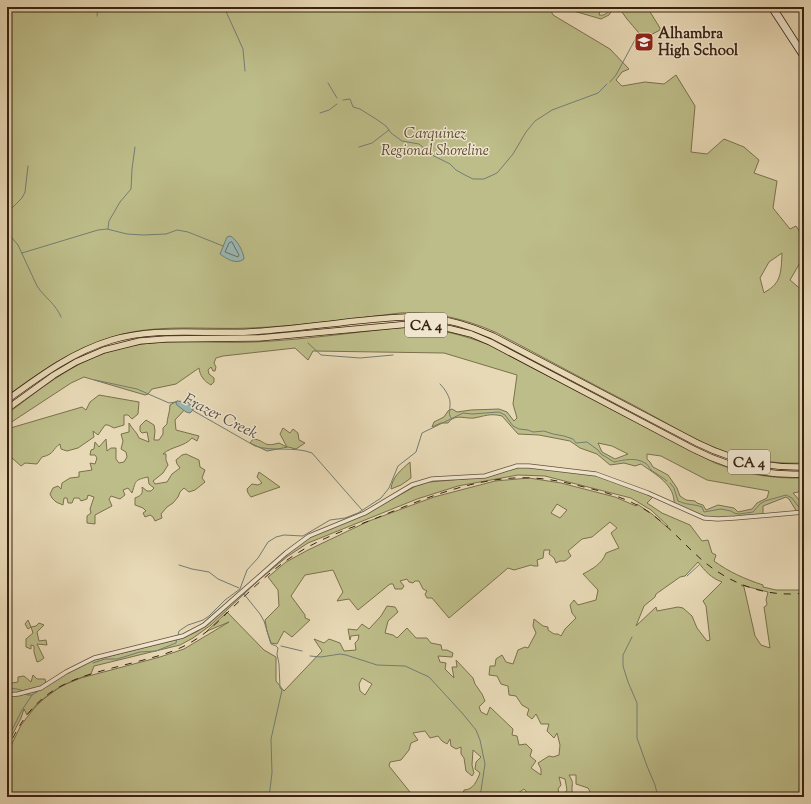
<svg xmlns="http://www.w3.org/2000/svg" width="811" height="804" font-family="'Sorts Mill Goudy',serif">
  <rect width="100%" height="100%" fill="#e8d9b6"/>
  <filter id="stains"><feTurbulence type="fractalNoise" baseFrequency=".005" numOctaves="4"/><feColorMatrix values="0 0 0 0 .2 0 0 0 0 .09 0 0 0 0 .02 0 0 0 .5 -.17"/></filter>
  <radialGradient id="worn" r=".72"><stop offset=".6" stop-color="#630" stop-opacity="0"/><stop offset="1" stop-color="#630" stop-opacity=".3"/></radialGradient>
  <!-- green -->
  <g fill="#bdbd89" stroke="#7b704d" fill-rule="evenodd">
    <path d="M7 7H549L553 15 610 49 629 69 622 72 616 80 622 86 645 82 664 84 676 75 695 106 691 152 707 154 724 139 744 147 759 160 754 173 777 181 773 208 790 229 796 226 804 238V256L790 280 804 292V463C779 464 754 461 729 453 697 442 667 423 637 407 590 383 543 357 495 332 465 319 433 311 400 313 350 319 300 326 250 328 204 330 156 323 112 337 72 349 40 372 7 396ZM782 253C781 271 782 283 765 292L764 293 760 278 769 262Z"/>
    <path d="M560 7H601L599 15C604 16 609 13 610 7H614L609 15 601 19Z"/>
    <path d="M626 7H647L660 28V30L643 39C637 29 628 22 622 12V9Z"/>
    <path d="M413 327C439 329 463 335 487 344L715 463C744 474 773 479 804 478V491L793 493 802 503H804V512H797L789 499 786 497 763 506V516L735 518H704L674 505C676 485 655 474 641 464L635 466 624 463 610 465 597 454 580 448 570 441 539 435 518 434 502 416C490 413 485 416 474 418 467 419 459 415 452 419 450 420 449 422 448 423H441L432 427 434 422 444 417 448 411 452 409 457 412 471 410 499 409 507 412 514 421 517 418 513 404 517 375 444 353 313 351 308 360 295 348 223 356 216 358 214 363 216 367 215 371H213L211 367 208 370 209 374 214 378V382L211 385C204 381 200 376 199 368L176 384 152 389 148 394 145 395 84 377 71 383 7 425V414C39 390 69 365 107 352 154 336 205 344 254 342 301 340 349 333 396 328ZM598 443 612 446 628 454 615 459 602 452ZM647 454 661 456 707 480 769 491 767 498 757 503 752 509 738 512 734 508 718 505 706 510 703 505 697 503 695 501 686 500 680 496 677 488 668 475 653 467 650 462 647 459Z"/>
    <path d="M99 395 139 402 138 414 132 419 128 415H124V425L114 428 108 425H105L98 435 93 431 94 437 78 448 67 451 61 449 60 444C52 449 55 454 42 457L37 464 25 463 21 466 12 458H7V429L82 407 86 410 90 402Z"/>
    <path d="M177 401 189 405 175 420 176 430 199 436 197 441 192 438C184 447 172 446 163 454H166V460L168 465 163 473 153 481 155 484 167 482 172 474 180 468 177 464 176 460 182 455 186 454 199 460 200 467 205 470 202 478 205 482 195 490 189 492 184 488 180 492 178 497 173 503 167 507 161 514 162 518 155 521 153 517 150 515 145 517 143 513 146 511 143 508 135 505V498C142 495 143 494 142 487L147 491H151L154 488 149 484 148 477C134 480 136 481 132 493L128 488 123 490 125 495 120 499 111 496 109 499 112 506 95 515V524L87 523V516L91 513 90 509 94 497 88 495 87 499 81 501 79 498H74L72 503H68L67 498H64L63 505 56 502 52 498 50 494 53 488 58 486 61 489 62 483 70 478 79 477V472L92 470 90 463 95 464 97 458 95 455H90L91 450 94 449 95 442 99 447 106 439 107 451 111 448H116V459L119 463 124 462 127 457 126 452 121 449 123 441 121 434 129 432V423C132 429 137 432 139 438L149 442 147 432 142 433 140 431V426L146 420 154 425 155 431 154 440H159L163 434V428L167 424C167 418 170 412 170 405Z"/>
    <path d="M283 428 290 433 293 429 298 433 299 440 305 443 296 449 288 447 267 451 250 443 253 439C266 440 262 448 279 443L287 447 280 434Z"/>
    <path d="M410 462 411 478 401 485 391 489C392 477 401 470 410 462Z"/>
    <path d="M520 467 542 468 598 476 653 497 647 503 662 513 690 525 702 541 708 540 712 553 716 555 714 561C729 572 745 579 763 585V587L776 590H804V797H593L588 788 576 784V775H569C574 784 572 781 572 790 572 793 573 795 574 797H563V795L567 790 565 779 559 777 561 785 558 789 560 797H527L526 791 524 789 518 793 517 797H510V794L506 795 505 797H437L442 795 452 797 454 794 459 795 463 794 464 790C473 790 477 781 480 773L475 769 476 762 481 757 473 750 472 765 474 773 472 776 466 771 464 758 461 754V747L456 749 451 746 450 739 447 744 442 741 438 736 430 738 425 731 413 733 418 740 411 743 409 750 401 760 390 762 389 766 414 797H7V754L21 725 36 706 45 698 61 686 81 678 160 657 184 649 229 622 207 631 227 612 264 650 276 657V681L284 691 322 651 314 639 324 643 329 639 340 643 344 651 356 650 355 643 358 640 359 635 351 636 350 640 348 629 357 630 362 624 369 629 381 616 387 606 395 607 398 612 388 621 385 633 393 635 397 638 407 628 416 638H427L431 643 441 645 442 650H447L453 653 452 657 438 656 440 662 446 663 445 669 454 678 452 667H457L456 660 473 678 475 684 482 694 485 701 479 707 481 712 487 715 490 707 513 729 512 735 517 736 519 745 526 744 532 750 530 756 536 761 531 768 541 775V769L538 763 549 756 553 757 559 755 560 745 557 733 554 738 547 731 549 724H541L536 714 532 719 527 715 529 709 522 705 516 696 509 695 508 686 501 684 497 676 489 675 490 666H495L496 659 502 655 506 662 513 664 518 650 525 647 528 648 536 633 533 626 534 619 543 626 548 627V630L554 634H558L561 636 565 629 576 618 572 613 570 605 574 600 578 605 596 600 598 590 583 574C592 569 602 564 606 553L619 548 611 533 617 528 610 522 592 537 582 539 568 551 571 556 565 561H560L556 563 554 558 549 554 550 550H544L543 558 537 560 538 566H534L531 565 514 570 508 568 449 618 432 598H427L425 594 427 591 423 589 419 581H415L413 583 409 582 407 579 400 581 404 586 402 589H395L393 584H390L358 610 349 599 337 601 343 592 333 570 305 575 291 596 305 615V618L310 620 292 637 284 631 277 644 271 643 267 631 265 620 279 606 278 590 268 577 286 562 308 550 369 521 434 497 495 481 529 478 561 483 615 497 636 506 637 504 652 514 667 527 668 526 651 510 631 498 545 476 518 475 458 486 417 499 308 543 288 556 260 579 211 625 193 638 180 645 94 666 91 674C65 682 45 694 27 715L24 709 21 718 7 745V679L12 683 18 682V677L24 676 31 682 33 675 37 679H45L46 685 94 658V660L183 638 198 631 280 558 311 536 361 516 416 486 429 482 486 477ZM557 504 567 510 560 518 551 513ZM698 562C705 571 711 578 722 582L703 601 706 606 710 640 707 641 697 628 692 616 683 608 678 607 657 611 656 607 636 626 644 606 655 597 656 594 680 577 685 576ZM741 585 768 592 766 600 767 604 766 606 764 607 770 648 761 645 755 636 744 587ZM362 678 372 684 365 695 360 691 359 684Z"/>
    <polygon points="259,472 280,487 251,497 248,493 247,489 252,484 258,485 262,483 257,477"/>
    <polygon points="28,620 31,627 36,626 39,623 44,625 37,632 39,641 46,640 47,645 37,644 44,658 40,661 37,662 34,652 34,646 31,645 31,649 26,647 26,639 33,633 31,627 28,629 25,624"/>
  </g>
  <!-- water -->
  <g fill="#99b9b6" stroke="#737d74">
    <path d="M230 236C236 238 244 252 244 259 236 265 227 259 220 254L227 237Z"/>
    <polygon points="177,401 188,402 193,408 193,410 190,413 186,412 177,405 176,403"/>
  </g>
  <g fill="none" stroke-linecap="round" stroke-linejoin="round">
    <!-- shore -->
    <polygon stroke="#696e64" stroke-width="1" points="232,242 239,255 238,257 225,252 229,243"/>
    <!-- stream -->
    <g stroke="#737d74" stroke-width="1">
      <polyline points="224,7 243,49 245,71"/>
      <polyline points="97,16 98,7"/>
      <polyline points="610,82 616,75 637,36"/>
      <polyline points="328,83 337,98"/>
      <polyline points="343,100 350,99 353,107 360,109 376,119 386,126 391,133 402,141 419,144 434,156 450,164 456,170 463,174 473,179 484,179 497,173 503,166 513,154 526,132 535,121 552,110 598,93 607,84"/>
      <polyline points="320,113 329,110 337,104"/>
      <polyline points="359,147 372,143 389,130"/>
      <polyline points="7,213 22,198 25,192 28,166"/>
      <polyline points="108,229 109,221 120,202 131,189 132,169 135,147"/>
      <path d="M7 232 18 245 37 286C44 297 56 304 61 317"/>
      <polyline points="22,253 98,230 107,229 127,234 143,235 166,234 177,230 188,232 223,246"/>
      <polyline points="308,343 321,355 360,358 393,355"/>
      <polyline points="95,380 137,389 169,403 176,402"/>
      <path d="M440 384C445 389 451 398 450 405 450 410 448 413 451 418"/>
      <path d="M192 410 255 446C273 452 294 446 312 453L362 510"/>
      <path d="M670 483 674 488 678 501C681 502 685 504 688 504 693 505 697 505 702 507L704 512 721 509 731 511 734 513 739 514 753 512 760 504 765 501 786 495 792 498 798 506 804 507"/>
      <polyline points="179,565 192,569 209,572 218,579 239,588"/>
      <polyline points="687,576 699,565"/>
      <polyline points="244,594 260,614 264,621 270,641 271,644 276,646 278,648 277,654 279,664 280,688 282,690 271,739 272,773 269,797"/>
      <path d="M178 635 179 631 188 625 203 620 209 616 225 600 240 589 247 570 258 558 268 542 276 537 284 535 303 536 330 520 345 518 358 513 381 498 389 488 398 466 416 452 422 433 463 413 472 414 499 412 505 415 513 426 519 429 528 430 533 432 544 431 553 434 564 436 573 439 576 443 587 442 598 450 601 454 614 462C623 460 636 457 645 463 648 464 649 468 651 470 657 474 662 477 667 481"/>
      <polyline points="632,637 623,655 623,666 628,682 637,703 637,738 647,766 655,785 658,797"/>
      <polyline points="281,646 302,651"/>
      <polyline points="310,656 321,657 340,654 346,655 377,665 405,666 429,677 463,714 476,730 480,740 485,764 480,797"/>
      <polyline points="93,663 105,659 117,659 140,652 156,651 176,643 177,638"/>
      <polyline points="7,688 17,689 24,691"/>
      <polyline points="26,694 27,695 32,695 37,692"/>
      <polyline points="7,740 22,710 32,695"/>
    </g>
    <defs>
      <polyline id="tertiary" points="7,695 18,694 41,688 66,672 94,658 183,636 204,625 286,553 309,536 365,513 412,485 432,479 485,476 517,466 529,466 596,474 648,493 704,518 718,519 735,518 804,512"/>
      <g id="secondary">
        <polyline points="770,7 804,59"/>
        <polyline points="774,7 804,54"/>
      </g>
      <g id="motorway">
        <path d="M7 400C40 376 72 352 112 340 156 327 202 334 248 332 284 330 320 325 356 321 378 319 401 316 423 317 447 319 471 326 493 336L697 443C731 460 766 468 804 467"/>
        <path d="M7 409 54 375 76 362 104 350 140 341 166 339 259 338 410 324 430 325 451 329 471 334 490 342 693 449C728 467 764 476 804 474"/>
      </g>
    </defs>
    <!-- tertiary casing -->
    <use href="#tertiary" stroke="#65503a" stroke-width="5"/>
    <!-- secondary casing -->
    <use href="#secondary" stroke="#392211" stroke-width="5.5"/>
    <!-- motorway casing -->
    <use href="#motorway" stroke="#392211" stroke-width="7"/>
    <!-- tertiary -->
    <use href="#tertiary" stroke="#f0e6d0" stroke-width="3.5"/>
    <!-- secondary -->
    <use href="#secondary" stroke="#f0e6d0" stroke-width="4"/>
    <!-- motorway -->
    <use href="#motorway" stroke="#e8d9b6" stroke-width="5.5"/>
    <!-- rail -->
    <path stroke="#392211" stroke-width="1" stroke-dasharray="7 7" stroke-linecap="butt" d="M7 751C34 685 73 678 136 662 154 657 172 653 188 644 205 635 218 622 231 609 250 591 269 572 290 558 316 540 345 530 374 519 423 499 479 475 533 478 553 479 572 484 592 489 616 495 639 503 658 519 674 532 687 547 702 560 730 584 767 598 804 593"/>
  </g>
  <!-- icons -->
  <defs>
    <symbol id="school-square" viewBox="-11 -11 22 22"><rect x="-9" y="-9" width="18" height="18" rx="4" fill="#8f2418" stroke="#f0e6d0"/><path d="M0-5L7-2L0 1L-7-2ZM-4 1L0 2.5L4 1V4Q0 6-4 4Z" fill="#fff"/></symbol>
  </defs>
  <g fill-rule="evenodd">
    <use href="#school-square" x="633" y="31" width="22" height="22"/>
  </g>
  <g text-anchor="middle" stroke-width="3" stroke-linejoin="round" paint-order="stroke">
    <!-- shield labels -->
    <g fill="#f0e6d0" stroke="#705d4a" stroke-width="1">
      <rect x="405" y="313" width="42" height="24" rx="3"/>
      <rect x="728" y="450" width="42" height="24" rx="3"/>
    </g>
    <g font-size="14" font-weight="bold" fill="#392211">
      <text x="426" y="330">CA 4</text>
      <text x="749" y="467">CA 4</text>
    </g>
    <!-- poi labels -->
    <g font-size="15" font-weight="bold" fill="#392211" stroke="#f0e6d0" text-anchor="start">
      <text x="658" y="38">Alhambra<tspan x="658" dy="17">High School</tspan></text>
    </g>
    <!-- park labels -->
    <g font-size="15" font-style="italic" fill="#5a492f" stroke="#f0e6d0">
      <text x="435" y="138">Carquinez<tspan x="435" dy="17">Regional Shoreline</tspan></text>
    </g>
    <!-- water labels -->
    <g font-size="16" font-style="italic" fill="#564f43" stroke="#f0e6d0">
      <text transform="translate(221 415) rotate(27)" y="6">Frazer Creek</text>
    </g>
  </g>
  <!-- margin -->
  <rect width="811" height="804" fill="none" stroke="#e8d9b6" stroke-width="24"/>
  <rect x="8" y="8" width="795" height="788" fill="none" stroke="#392211" stroke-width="2"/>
  <rect x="12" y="12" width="787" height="780" fill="none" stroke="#392211"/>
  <rect width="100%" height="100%" filter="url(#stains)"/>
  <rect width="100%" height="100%" fill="url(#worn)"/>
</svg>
